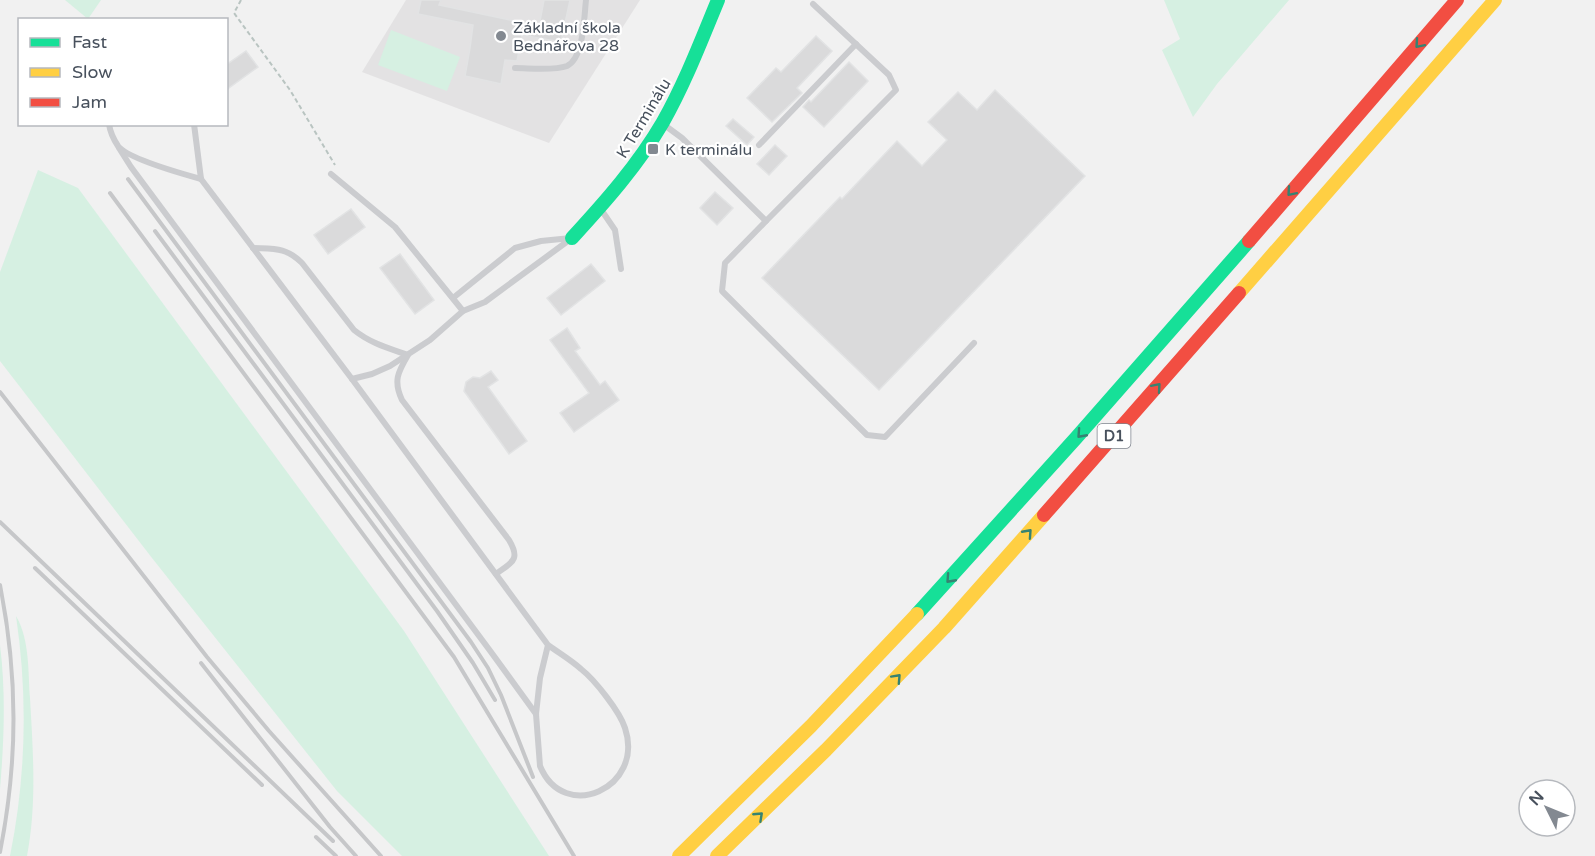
<svg xmlns="http://www.w3.org/2000/svg" width="1595" height="856" font-family="'Varela Round',sans-serif">
  <rect width="100%" height="100%" fill="#f1f1f1"/>
  <!-- education -->
  <polygon fill="#e3e2e3" points="406,0 640,0 549,143 362,72"/>
  <!-- green -->
  <g fill="#d6f0e2">
    <polygon points="65,0 101,0 88,19"/>
    <polygon points="1164,0 1289,0 1217,84 1193,117 1162,50 1180,39"/>
    <polygon points="391,30 460,57 447,91 378,65"/>
    <polygon points="38,170 78,188 404,631 549,856 402,856 337,791 152,558 0,361 0,272"/>
    <path d="M16 616C30 640 28 672 30 698 33 751 37 804 27 856H10C26 777 28 696 16 616Z"/>
    <path d="M0 645C6 693 4 742 0 789Z"/>
  </g>
  <!-- building -->
  <g fill="#dadadb" stroke="#e2e3e4" stroke-width="1.5">
    <polygon points="421,0 441,0 439,5 539,26 544,0 570,0 561,42 522,35 517,61 505,60 501,84 465,76 470,48 473,25 418,14"/>
    <polygon points="816,36 832,51 797,88 802,93 772,122 747,98 776,68 781,72"/>
    <polygon points="246,51 258,67 226,90 226,65"/>
    <polygon points="849,62 868,81 824,127 803,107 809,100 811,102"/>
    <polygon points="995,90 1085,176 879,390 762,278 840,197 842,199 897,141 922,166 947,140 928,122 958,92 977,110"/>
    <polygon points="733,119 754,137 747,145 726,126"/>
    <polygon points="775,145 787,156 769,175 757,164"/>
    <polygon points="715,192 733,208 717,225 700,208"/>
    <polygon points="351,209 365,227 328,254 314,235"/>
    <polygon points="400,254 434,300 415,314 380,268"/>
    <polygon points="591,264 605,281 561,315 547,298"/>
    <polygon points="567,328 580,348 575,351 600,385 605,381 619,400 574,432 560,413 589,393 550,340"/>
    <polygon points="491,371 498,380 488,387 527,441 509,454 464,391 466,382 473,377 480,378"/>
  </g>
  <g fill="none" stroke-linecap="round" stroke-linejoin="round">
    <!-- path -->
    <polyline stroke="#b9c4c1" stroke-width="2" stroke-dasharray="4.5 3" stroke-linecap="butt" points="241,0 234,13 290,90 335,165"/>
    <!-- lane -->
    <g stroke="#cbcccf" stroke-width="6">
      <path d="M515 68C529 68 554 71 567 66 584 58 584 17 586 0"/>
      <path d="M109 124C110 131 114 140 118 146 128 159 183 174 201 179"/>
      <path d="M194 124 201 179 352 379 548 645C559 653 571 660 581 669 595 680 620 712 625 728 645 788 564 824 540 766L536 714 540 678 548 645"/>
      <polyline points="663,124 682,138 766,221 896,90 889,75 813,4"/>
      <polyline points="759,145 856,44"/>
      <polyline points="119,148 131,167 491,652 536,714"/>
      <polyline points="331,174 395,227 463,311"/>
      <polyline points="600,208 615,230 621,269"/>
      <polyline points="766,221 725,263 722,291 867,435 885,437 974,343"/>
      <path d="M253 248C274 249 286 247 302 263L354 330C370 343 388 348 408 355 398 372 393 381 402 400L509 540C521 560 512 562 496 574"/>
      <polyline points="453,298 515,248 541,241 571,238"/>
      <polyline points="352,379 372,374 390,366 430,340 463,311 485,302 572,238"/>
    </g>
    <!-- fast -->
    <g stroke="#16e098" stroke-width="14">
      <path d="M572 238C605 202 638 165 663 122 685 83 701 41 718 0"/>
      <polyline points="917,614 1076,438 1249,241"/>
    </g>
    <!-- slow -->
    <g stroke="#ffcf43" stroke-width="14">
      <polyline points="1239,293 1495,0"/>
      <polyline points="679,856 811,726 917,614"/>
      <polyline points="717,856 826,750 944,628 1044,515"/>
    </g>
    <!-- jam -->
    <g stroke="#f24e42" stroke-width="14">
      <polyline points="1249,241 1457,0"/>
      <polyline points="1044,515 1239,293"/>
    </g>
    <!-- rail -->
    <g stroke="#c6c7c9" stroke-width="4">
      <polyline points="128,179 471,642 488,668 501,695 533,777"/>
      <polyline points="110,193 454,657 574,856"/>
      <polyline points="155,231 437,611 473,663 495,700"/>
      <polyline points="0,392 207,657 269,731 381,856"/>
      <polyline points="0,522 333,841"/>
      <polyline points="35,568 262,785"/>
      <path d="M0 585C18 676 18 761 0 852"/>
      <polyline points="201,663 330,827 356,856"/>
      <polyline points="316,837 336,856"/>
    </g>
  </g>
  <!-- one-way arrows -->
  <defs><path id="oneway-chevron" d="M-2-3.5L2.5 0L-2 3.5" fill="none" stroke-width="1.6" stroke-linecap="round" stroke-linejoin="round" transform="scale(1.5)"/></defs>
  <g stroke="#368372">
    <use href="#oneway-chevron" transform="translate(1419 44) rotate(131)"/>
    <use href="#oneway-chevron" transform="translate(1291 192) rotate(131)"/>
    <use href="#oneway-chevron" transform="translate(1157 387) rotate(-49)"/>
    <use href="#oneway-chevron" transform="translate(1081 434) rotate(132)"/>
    <use href="#oneway-chevron" transform="translate(1028 533) rotate(-48)"/>
    <use href="#oneway-chevron" transform="translate(950 579) rotate(132)"/>
    <use href="#oneway-chevron" transform="translate(897 678) rotate(-47)"/>
    <use href="#oneway-chevron" transform="translate(759 816) rotate(-43)"/>
  </g>
  <!-- markers -->
  <g fill="#838991" stroke="#fff" stroke-width="2">
    <circle cx="501" cy="36" r="6"/>
    <rect x="647" y="143" width="12" height="12" rx="3"/>
  </g>
  <g text-anchor="middle" stroke-width="4.5" stroke-linejoin="round" paint-order="stroke">
    <!-- shield labels -->
    <rect fill="#fff" stroke="#7f858e" stroke-width="1.5" x="1097.5" y="424" width="33" height="24" rx="4.5"/>
    <g font-size="15" font-weight="bold" fill="#48515d">
      <text x="1114" y="441">D1</text>
    </g>
    <!-- poi labels -->
    <g font-size="16" fill="#48515d" stroke="#fff" text-anchor="start">
      <text x="513" y="33">Základní škola<tspan x="513" dy="18">Bednářova 28</tspan></text>
      <text x="665" y="155">K terminálu</text>
    </g>
    <!-- street labels -->
    <g font-size="16" fill="#48515d" stroke="#fff">
      <text transform="translate(643 118) rotate(-59)" y="6">K Terminálu</text>
    </g>
  </g>
  <!-- legend -->
  <rect x="18" y="18" width="210" height="108" fill="#ffffff" stroke="#b6b9be" stroke-width="1.5"/>
  <rect x="30" y="38" width="30" height="9" fill="#16e098" stroke="#b6b9be" stroke-width="1.5"/>
  <text x="72" y="48" font-size="18" fill="#48515d">Fast</text>
  <rect x="30" y="68" width="30" height="9" fill="#ffcf43" stroke="#b6b9be" stroke-width="1.5"/>
  <text x="72" y="78" font-size="18" fill="#48515d">Slow</text>
  <rect x="30" y="98" width="30" height="9" fill="#f24e42" stroke="#b6b9be" stroke-width="1.5"/>
  <text x="72" y="108" font-size="18" fill="#48515d">Jam</text>
  <!-- north arrow -->
  <g transform="translate(1547 808) rotate(313)"><circle r="28" fill="#ffffff" stroke="#b6b9be" stroke-width="1.5"/>
  <path d="M0-4.5L10 22L0 15L-10 22Z" fill="#838991"/>
  <text y="-9" font-size="16" font-weight="bold" text-anchor="middle" fill="#48515d">N</text>
  </g>
</svg>
